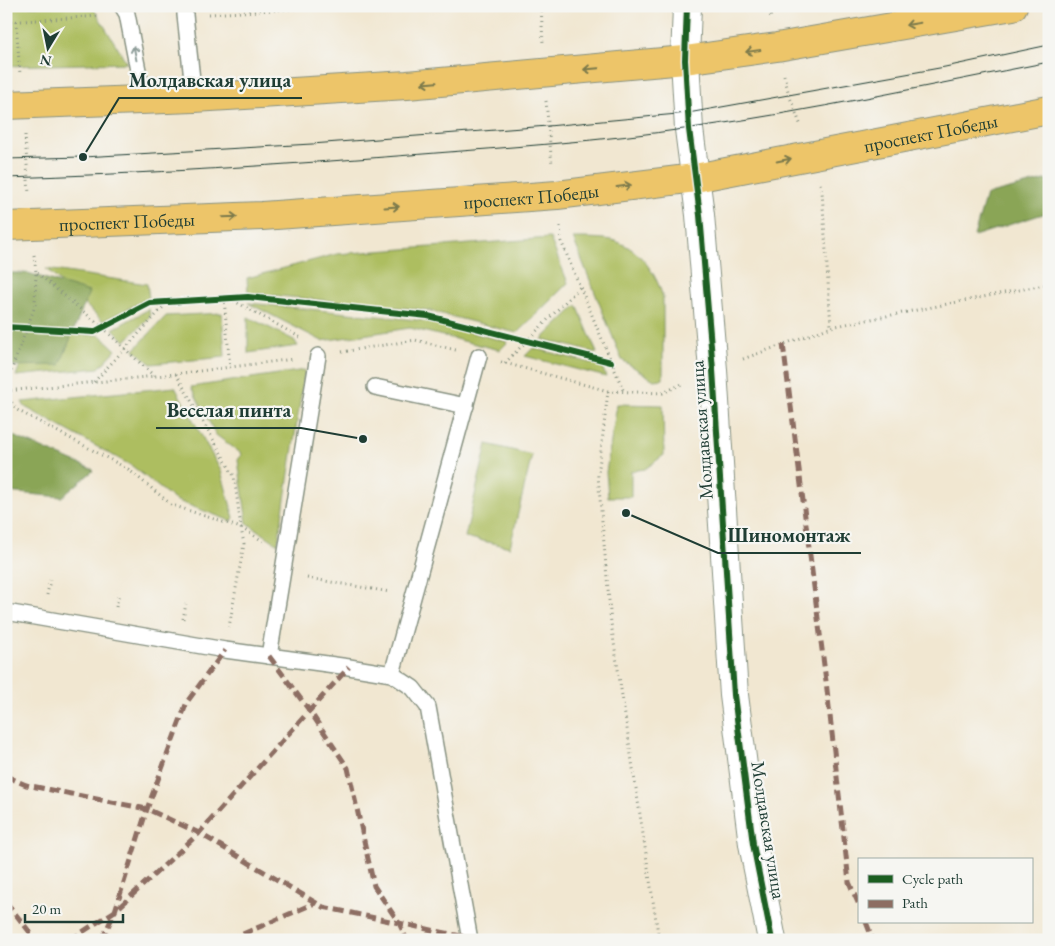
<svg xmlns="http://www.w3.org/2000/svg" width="1055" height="946" font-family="'EB Garamond',serif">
  <rect width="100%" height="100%" fill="#f6f6f2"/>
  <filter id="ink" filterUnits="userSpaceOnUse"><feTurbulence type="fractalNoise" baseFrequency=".02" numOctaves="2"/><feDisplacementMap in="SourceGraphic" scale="10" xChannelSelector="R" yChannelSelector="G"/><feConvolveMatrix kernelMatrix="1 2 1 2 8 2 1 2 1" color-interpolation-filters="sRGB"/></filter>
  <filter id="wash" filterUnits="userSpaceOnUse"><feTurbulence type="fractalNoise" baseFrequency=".0096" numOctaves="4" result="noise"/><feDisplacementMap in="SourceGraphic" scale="20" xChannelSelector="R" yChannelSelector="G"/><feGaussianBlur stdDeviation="1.12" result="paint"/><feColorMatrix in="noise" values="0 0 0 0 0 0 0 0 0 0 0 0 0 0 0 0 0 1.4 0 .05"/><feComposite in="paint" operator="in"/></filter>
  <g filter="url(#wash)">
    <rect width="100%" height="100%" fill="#f1e7d1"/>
    <!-- green -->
    <g fill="#adbe61" stroke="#667e4a">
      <polygon points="6,6 92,6 127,63 6,66"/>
      <polygon points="550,238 568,283 517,333 426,310 248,293 247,278 337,254"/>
      <path d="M573 238C583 238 593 238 604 239 634 241 656 270 663 298V379L654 380 622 360Z"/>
      <polygon points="46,269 147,284 149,298 103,321"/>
      <polygon points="248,303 427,321 508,342 500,350 410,328 322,341"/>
      <polygon points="577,305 597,353 542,339"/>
      <polygon points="149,309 150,317 125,341 113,329"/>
      <polygon points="222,313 225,357 151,364 134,350 166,316"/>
      <polygon points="248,317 294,340 298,346 248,353"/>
      <polygon points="31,334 100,335 116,350 99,368 16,376"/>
      <polygon points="533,348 602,366 606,377 525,356"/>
      <polygon points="305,370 278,544 247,523 238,460 242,454 216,435 191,387"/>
      <polygon points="175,387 221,471 234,518 231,521 175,500 132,466 25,407 22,402"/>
      <polygon points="617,404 663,405 664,455 645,469 631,471 631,497 608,497 606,472"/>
      <polygon points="487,444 532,455 510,547 465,537"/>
    </g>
    <!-- forest -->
    <g fill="#8aa557" stroke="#547146">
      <polygon points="1049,179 1049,218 1043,214 974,236 986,195"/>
      <polygon points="6,273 28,273 89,292 60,365 6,366"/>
      <polygon points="6,433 94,470 62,497 6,492"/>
    </g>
  </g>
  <g filter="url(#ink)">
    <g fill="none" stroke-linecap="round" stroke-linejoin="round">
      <defs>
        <g id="service">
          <polyline points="122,6 127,14 144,101"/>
          <polyline points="185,6 185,15 194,98"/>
          <polyline points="375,387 466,406"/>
          <polyline points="6,612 225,650 349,667 392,674 413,688 428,707 470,940"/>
          <polyline points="269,656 318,356"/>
          <polyline points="392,674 479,356"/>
        </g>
        <polyline id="minor" points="685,60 687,6"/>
        <polyline id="tertiary" points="685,60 689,129 700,215 713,370 734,695 753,844 772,940"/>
        <g id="primary">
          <polyline points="6,105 194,98 407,85 685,60 777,47 1013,6"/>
          <path id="s1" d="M6 226 262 216 557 195 695 178 1049 110"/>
        </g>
      </defs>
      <!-- service casing -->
      <use href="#service" stroke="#889282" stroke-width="18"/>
      <!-- minor casing -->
      <use href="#minor" stroke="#889282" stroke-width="30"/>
      <!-- tertiary casing -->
      <use href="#tertiary" stroke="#889282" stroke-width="30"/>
      <!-- primary casing -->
      <use href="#primary" stroke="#889282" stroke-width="30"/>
      <!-- path -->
      <g stroke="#889282" stroke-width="3" stroke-dasharray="1 4" stroke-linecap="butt">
        <polyline points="541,6 543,43"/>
        <polyline points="768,6 771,18"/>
        <polyline points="209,14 338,6"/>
        <polyline points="16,21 20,74"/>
        <polyline points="6,22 100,16"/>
        <polyline points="784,75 789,95 801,126"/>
        <polyline points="546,101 552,165"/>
        <polyline points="25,135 29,194"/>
        <polyline points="820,184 822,191 831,327"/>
        <polyline points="560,226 561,241 624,392"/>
        <polyline points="34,255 36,272"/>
        <polyline points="224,298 230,368"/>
        <polyline points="229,298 303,339"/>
        <polyline points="342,352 415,340 456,350"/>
        <polyline points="743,359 831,327 1049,284"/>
        <polyline points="501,362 608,391 663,393 684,383"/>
        <polyline points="505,363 580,287"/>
        <polyline points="176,374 234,476 241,528 263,541"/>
        <polyline points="94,382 168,302"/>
        <polyline points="6,385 35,306 36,272 102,327 154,376"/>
        <polyline points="6,391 176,374 294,359"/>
        <polyline points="608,391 598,476 611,623 659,940"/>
        <polyline points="6,394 17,410 128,469 172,505 241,528 244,544 229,627"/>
        <polyline points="307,578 390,592"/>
        <polyline points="47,595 50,580"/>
        <polyline points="116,607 119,593"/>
        <polyline points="183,619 186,604"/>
      </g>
      <!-- service -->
      <use href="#service" stroke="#fff" stroke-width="15"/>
      <!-- minor -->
      <use href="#minor" stroke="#fff" stroke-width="28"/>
      <!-- tertiary -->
      <use href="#tertiary" stroke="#fff" stroke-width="28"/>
      <!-- primary -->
      <use href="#primary" stroke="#edc569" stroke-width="28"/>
      <!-- tram -->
      <g stroke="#1f3d34" stroke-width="1">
        <polyline points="6,159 83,157 312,144 548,126 688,113 945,67 1049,45"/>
        <path d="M6 178C145 174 284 165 423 154 512 147 602 141 691 128 811 111 930 85 1049 62"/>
      </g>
      <!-- quiet -->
      <g stroke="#8d6e63" stroke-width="5" stroke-dasharray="10 5" stroke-linecap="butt">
        <polyline points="783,344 826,681 849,882 859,905"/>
        <polyline points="269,656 309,710 348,768 374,886 399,923 407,940"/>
        <polyline points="6,776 26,785 147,809 199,833 323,907 470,938"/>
        <polyline points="6,902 36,940"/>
        <polyline points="866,922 873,940"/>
        <polyline points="70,940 115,911 199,833 349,667"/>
        <polyline points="102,940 115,911 147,809 187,702 225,650"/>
        <polyline points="229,940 315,903"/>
      </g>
      <defs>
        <g id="cycleway">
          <polyline points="687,6 685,60 689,129 700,215 713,370 734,695 753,844 772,940"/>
          <polyline points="6,327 94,332 150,303 248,297 428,316 611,362"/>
        </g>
      </defs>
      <!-- cycleway casing -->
      <use href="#cycleway" stroke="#f6f6f2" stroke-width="9"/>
      <!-- cycleway -->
      <use href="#cycleway" stroke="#1b5e20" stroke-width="6"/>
    </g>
    <!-- one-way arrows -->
    <defs><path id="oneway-shaft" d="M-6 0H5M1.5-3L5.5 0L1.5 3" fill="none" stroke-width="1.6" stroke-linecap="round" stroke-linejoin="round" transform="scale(1.25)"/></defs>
    <g stroke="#7c7a4c">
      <use href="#oneway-shaft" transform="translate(913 24) rotate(170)"/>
      <use href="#oneway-shaft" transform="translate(753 51) rotate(172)"/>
      <use href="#oneway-shaft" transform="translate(591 69) rotate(175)"/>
      <use href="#oneway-shaft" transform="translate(429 83) rotate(175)"/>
      <use href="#oneway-shaft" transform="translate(784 160) rotate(-11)"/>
      <use href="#oneway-shaft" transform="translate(624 186) rotate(-7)"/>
      <use href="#oneway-shaft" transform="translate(392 207) rotate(-4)"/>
      <use href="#oneway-shaft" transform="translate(230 217) rotate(-2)"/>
    </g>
    <use stroke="#8f9e9a" href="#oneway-shaft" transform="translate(135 53) rotate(-101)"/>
  </g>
  <g text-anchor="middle" stroke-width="4.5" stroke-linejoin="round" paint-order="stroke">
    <!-- street labels -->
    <g font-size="19" fill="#1f3d34" stroke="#f6f6f2">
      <text dy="7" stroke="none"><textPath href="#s1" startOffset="931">проспект Победы</textPath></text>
      <text dy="7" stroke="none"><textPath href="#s1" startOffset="526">проспект Победы</textPath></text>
      <text dy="7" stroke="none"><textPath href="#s1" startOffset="121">проспект Победы</textPath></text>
      <text transform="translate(701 430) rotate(-94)" y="7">Молдавская улица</text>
      <text transform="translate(769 830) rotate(81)" y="7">Молдавская улица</text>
    </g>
  </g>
  <!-- callouts -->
  <path fill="none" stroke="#1f3d34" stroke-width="2" d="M83 157L119 98H302M363 439L301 428H156M626 513L718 553H861"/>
  <g fill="#1f3d34" stroke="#f6f6f2" stroke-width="2">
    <circle cx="83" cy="157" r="5"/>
    <circle cx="363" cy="439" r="5"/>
    <circle cx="626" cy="513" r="5"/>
  </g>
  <g font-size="20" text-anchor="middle" font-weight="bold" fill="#1f3d34" stroke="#f6f6f2" stroke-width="4.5" stroke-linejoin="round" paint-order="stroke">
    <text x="210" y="87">Молдавская улица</text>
    <text x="229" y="417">Веселая пинта</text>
    <text x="789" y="542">Шиномонтаж</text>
  </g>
  <!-- margin -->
  <rect width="1055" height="946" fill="none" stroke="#f6f6f2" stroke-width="25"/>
  <!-- legend -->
  <rect x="858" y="858" width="175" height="65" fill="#f6f6f2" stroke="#a0aca6"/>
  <rect x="868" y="875" width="25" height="8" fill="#1b5e20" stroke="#a0aca6"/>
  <text x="902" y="884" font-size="15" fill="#1f3d34">Cycle path</text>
  <rect x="868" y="900" width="25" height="8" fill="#8d6e63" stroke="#a0aca6"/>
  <text x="902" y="908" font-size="15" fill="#1f3d34">Path</text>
  <!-- north arrow -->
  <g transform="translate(48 48) rotate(190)" stroke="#f6f6f2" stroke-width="4" paint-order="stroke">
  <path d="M0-4L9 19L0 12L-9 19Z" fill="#1f3d34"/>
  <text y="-8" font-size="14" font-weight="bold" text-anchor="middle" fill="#1f3d34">N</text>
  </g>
  <!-- scale -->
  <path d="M25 914v8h98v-8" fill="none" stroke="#1f3d34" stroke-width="2.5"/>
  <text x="32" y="914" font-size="15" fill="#1f3d34" stroke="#f6f6f2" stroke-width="4" paint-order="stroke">20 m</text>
</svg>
